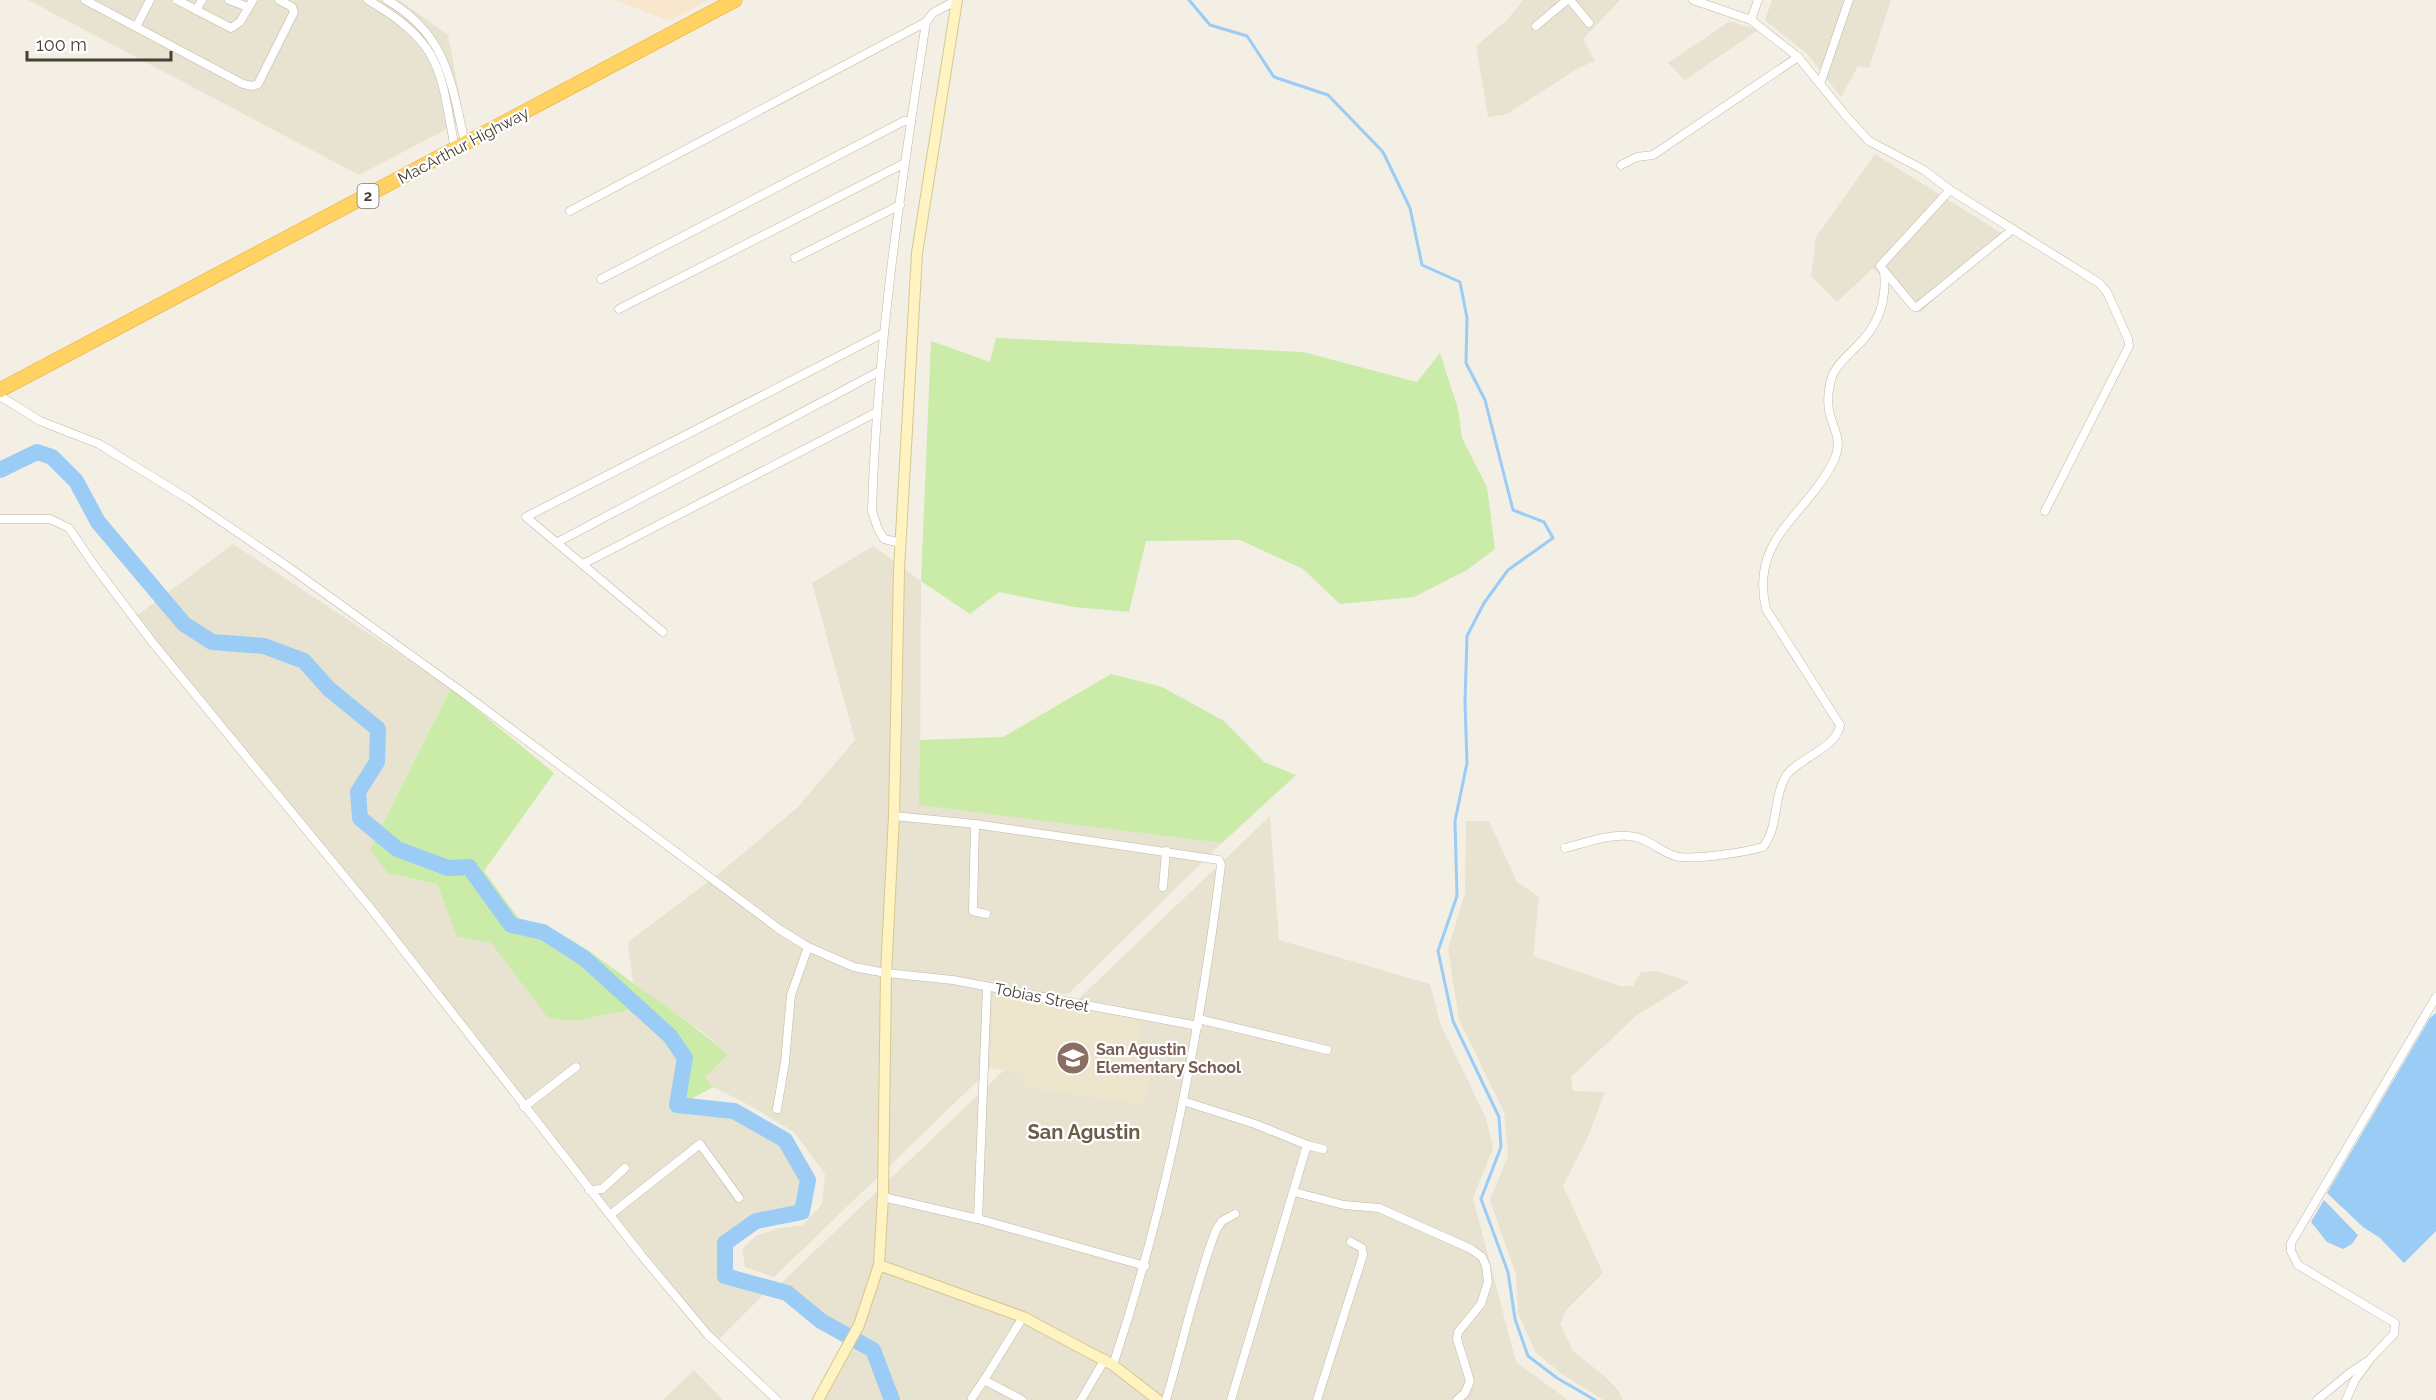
<svg xmlns="http://www.w3.org/2000/svg" width="2436" height="1400" font-family="Raleway,sans-serif">
  <rect width="100%" height="100%" fill="#f3efe4"/>
  <!-- residential -->
  <g fill="#e8e2d1">
    <polygon points="28,0 399,0 448,35 464,120 359,175"/>
    <polygon points="1523,0 1620,0 1583,39 1595,61 1580,67 1507,114 1488,117 1476,46 1507,20"/>
    <polygon points="1772,0 1891,0 1869,68 1858,66 1841,97 1808,55 1765,20"/>
    <polygon points="1730,21 1758,30 1685,80 1668,63"/>
    <polygon points="1875,154 2001,233 1920,313 1873,268 1837,302 1811,276 1816,237"/>
    <polygon points="233,544 451,688 370,849 387,873 437,884 457,937 491,943 548,1017 577,1021 628,1010 668,1038 682,1058 674,1108 734,1115 781,1143 805,1181 800,1209 755,1220 723,1243 724,1278 764,1294 717,1341 135,617"/>
    <polygon points="873,546 921,581 920,805 1222,843 1068,994 994,995 991,1068 774,1277 745,1267 742,1249 756,1236 775,1229 803,1225 822,1204 825,1174 794,1132 749,1105 713,1087 705,1077 728,1055 704,1033 633,983 628,942 717,875 797,808 855,740 812,583"/>
    <polygon points="1270,816 1279,940 1430,984 1440,1023 1486,1118 1493,1148 1473,1198 1516,1362 1568,1400 897,1400 876,1347 823,1318 789,1289 777,1287"/>
    <polygon points="1466,821 1489,821 1517,882 1539,897 1533,956 1620,986 1633,986 1641,972 1657,971 1690,982 1636,1016 1571,1077 1573,1091 1605,1092 1587,1139 1563,1186 1603,1273 1566,1310 1560,1324 1573,1351 1602,1374 1619,1391 1623,1400 1603,1400 1562,1374 1536,1353 1518,1313 1516,1275 1490,1200 1508,1156 1504,1112 1459,1020 1448,949 1465,893"/>
    <polygon points="857,1343 871,1351 890,1400 821,1400"/>
    <polygon points="694,1370 723,1400 663,1400"/>
  </g>
  <!-- commercial -->
  <polygon fill="#f8e7cc" points="614,0 709,0 669,21"/>
  <!-- education -->
  <polygon fill="#eee6cc" points="994,995 1140,1019 1138,1044 1156,1048 1144,1105 1025,1087 1025,1074 991,1068"/>
  <!-- green -->
  <g fill="#caeca8">
    <polygon points="996,338 1303,352 1417,382 1440,353 1458,409 1462,438 1487,487 1495,549 1467,570 1414,597 1340,604 1303,569 1240,540 1146,541 1129,612 1074,607 999,592 970,614 921,581 931,341 990,362"/>
    <polygon points="1111,674 1162,687 1224,721 1264,762 1296,775 1222,843 919,805 920,740 1003,737"/>
    <path d="M451 688 554 773 484 871 520 920C567 930 598 958 636 985 667 1007 699 1029 728 1055L705 1077 713 1087 674 1108 682 1058 668 1038 628 1010 576 1021 548 1018 491 943 457 937 437 884 387 873 370 849Z"/>
  </g>
  <!-- water -->
  <g fill="#9accf6">
    <polygon points="2436,1013 2436,1231 2404,1263 2380,1238 2363,1227 2327,1193 2430,1018"/>
    <polygon points="2324,1200 2358,1235 2352,1244 2343,1249 2327,1242 2311,1222"/>
  </g>
  <g fill="none" stroke-linecap="round" stroke-linejoin="round">
    <!-- stream -->
    <polyline stroke="#9accf6" stroke-width="3" points="1189,0 1210,25 1247,36 1274,77 1328,95 1383,152 1410,208 1422,265 1460,282 1467,318 1466,363 1485,400 1513,510 1544,522 1553,538 1508,570 1484,603 1467,636 1465,702 1467,763 1455,821 1457,896 1438,951 1453,1021 1499,1117 1501,1147 1481,1199 1508,1272 1515,1319 1528,1356 1557,1378 1595,1400"/>
    <!-- river -->
    <polyline stroke="#9accf6" stroke-width="16" points="0,470 37,452 52,457 76,481 98,522 184,624 212,642 264,646 304,661 329,689 378,729 377,762 358,792 360,818 397,849 448,868 469,867 511,925 543,932 584,958 670,1036 685,1058 677,1105 734,1111 785,1140 808,1180 802,1212 756,1221 725,1243 725,1276 787,1293 821,1321 873,1350 892,1400"/>
    <defs>
      <g id="street">
        <polyline points="85,0 243,84 253,86 258,84 294,12 292,7 279,0"/>
        <polyline points="177,0 231,28 240,22 253,0"/>
        <polyline points="229,0 248,7"/>
        <path d="M368 0C443 44 440 69 455 149"/>
        <path d="M387 0C447 34 451 82 465 143"/>
        <polyline points="1570,0 1589,23"/>
        <polyline points="1693,0 1751,20 1798,57 1847,117 1869,141 1924,170 1950,190 2099,283 2107,292 2128,339 2129,346 2045,511"/>
        <polyline points="196,10 202,0"/>
        <polyline points="1751,20 1758,0"/>
        <polyline points="1536,26 1567,0"/>
        <polyline points="136,27 150,0"/>
        <polyline points="1820,84 1849,0"/>
        <polyline points="1621,165 1637,157 1653,155 1798,57"/>
        <polyline points="1950,190 1880,266 1914,307 1917,307 2013,229"/>
        <polyline points="570,211 926,22"/>
        <polyline points="795,258 900,205"/>
        <polyline points="601,279 904,121 911,121"/>
        <polyline points="619,309 905,163"/>
        <polyline points="0,396 40,421 99,444 190,500 284,564 462,692 779,929 808,947 854,967 886,973 953,980 1198,1026"/>
        <polyline points="0,519 50,519 69,528 94,565 153,643 372,910 642,1256 708,1335 777,1400"/>
        <polyline points="558,542 880,371"/>
        <path d="M901 543 884 539 878 529 872 511C877 347 901 184 926 22L933 13 957 0"/>
        <polyline points="583,564 877,412"/>
        <polyline points="663,632 526,517 884,333"/>
        <path d="M894 816 975 824 1219 860 1221 865C1200 1035 1167 1203 1113 1365"/>
        <polyline points="975,824 973,911 986,914"/>
        <path d="M1565 848C1585 843 1608 834 1629 836 1647 837 1659 851 1675 856 1691 861 1746 852 1763 847 1779 827 1773 797 1786 776 1797 759 1837 748 1840 725L1766 609C1749 536 1809 515 1835 458 1843 438 1832 428 1829 410 1827 399 1829 384 1833 374 1839 362 1848 355 1857 346 1878 326 1887 301 1884 272"/>
        <polyline points="1163,887 1166,851"/>
        <polyline points="1199,1019 1327,1050"/>
        <polyline points="1183,1101 1255,1124 1307,1145 1231,1400"/>
        <polyline points="524,1107 576,1067"/>
        <polyline points="777,1109 785,1062 791,995 808,947"/>
        <polyline points="1307,1145 1323,1149"/>
        <polyline points="589,1190 602,1189 625,1168"/>
        <polyline points="1294,1192 1344,1205 1379,1208 1471,1249 1482,1257 1486,1266 1488,1282 1481,1304 1458,1332 1457,1339 1470,1381 1465,1393 1457,1400"/>
        <polyline points="883,1197 978,1219 1145,1266"/>
        <polyline points="610,1215 700,1144 739,1198"/>
        <polyline points="978,1219 987,987"/>
        <polyline points="972,1398 984,1380"/>
        <polyline points="1022,1400 984,1380 1023,1317"/>
        <polyline points="1081,1400 1105,1359"/>
        <path d="M1166 1400C1183 1343 1195 1285 1216 1230L1222 1221 1235 1214"/>
        <polyline points="1317,1400 1363,1255 1362,1248 1351,1242"/>
        <polyline points="2317,1400 2351,1372 2366,1362"/>
        <polyline points="2346,1400 2355,1380 2371,1358 2394,1334 2395,1323 2298,1265 2291,1251 2291,1243 2436,997"/>
      </g>
      <g id="secondary">
        <polyline points="879,1265 1023,1317 1113,1365 1158,1400"/>
        <polyline points="818,1400 859,1325 879,1265 883,1197 886,973 894,816 899,570 917,253 957,0"/>
      </g>
      <polyline id="highway" points="0,390 735,0"/>
    </defs>
    <!-- street casing -->
    <use href="#street" stroke="#c0b8a5" stroke-width="9"/>
    <!-- secondary casing -->
    <use href="#secondary" stroke="#d7c78f" stroke-width="12"/>
    <!-- highway casing -->
    <use href="#highway" stroke="#ebab26" stroke-width="15"/>
    <!-- street -->
    <use href="#street" stroke="#fff" stroke-width="8"/>
    <!-- secondary -->
    <use href="#secondary" stroke="#fff3c2" stroke-width="10"/>
    <!-- highway -->
    <use href="#highway" stroke="#ffd263" stroke-width="14"/>
  </g>
  <!-- icons -->
  <defs>
    <symbol id="school-disc" viewBox="-11 -11 22 22"><circle r="9.5" fill="#8d6e63" stroke="#fff"/><path d="M0-5L7-2L0 1L-7-2ZM-4 1L0 2.5L4 1V4Q0 6-4 4Z" fill="#fff"/></symbol>
  </defs>
  <g fill-rule="evenodd">
    <use href="#school-disc" x="1054" y="1039" width="38" height="38"/>
  </g>
  <g text-anchor="middle" stroke-width="4.5" stroke-linejoin="round" paint-order="stroke">
    <!-- shield labels -->
    <rect fill="#fff" stroke="#7e7970" stroke-width="1.5" x="357.5" y="184" width="21" height="24" rx="4.5"/>
    <g font-size="15" font-weight="bold" fill="#463f33">
      <text x="368" y="201">2</text>
    </g>
    <!-- street labels -->
    <g font-size="16" fill="#463f33" stroke="#fff">
      <text transform="translate(463 145) rotate(-28)" y="6">MacArthur Highway</text>
      <text transform="translate(1042 997) rotate(11)" y="6">Tobias Street</text>
    </g>
    <!-- education labels -->
    <g font-size="16" font-weight="bold" fill="#785e54" stroke="#fff" text-anchor="start">
      <text x="1096" y="1055">San Agustin<tspan x="1096" dy="18">Elementary School</tspan></text>
    </g>
    <!-- quarter labels -->
    <g font-size="20" font-weight="bold" fill="#6a5e49" stroke="#fff">
      <text x="1084" y="1139">San Agustin</text>
    </g>
  </g>
  <!-- scale -->
  <path d="M27 51v9h144v-9" fill="none" stroke="#463f33" stroke-width="3"/>
  <text x="36" y="51" font-size="18" fill="#463f33" stroke="#ffffff" stroke-width="4.5" paint-order="stroke">100 m</text>
</svg>
